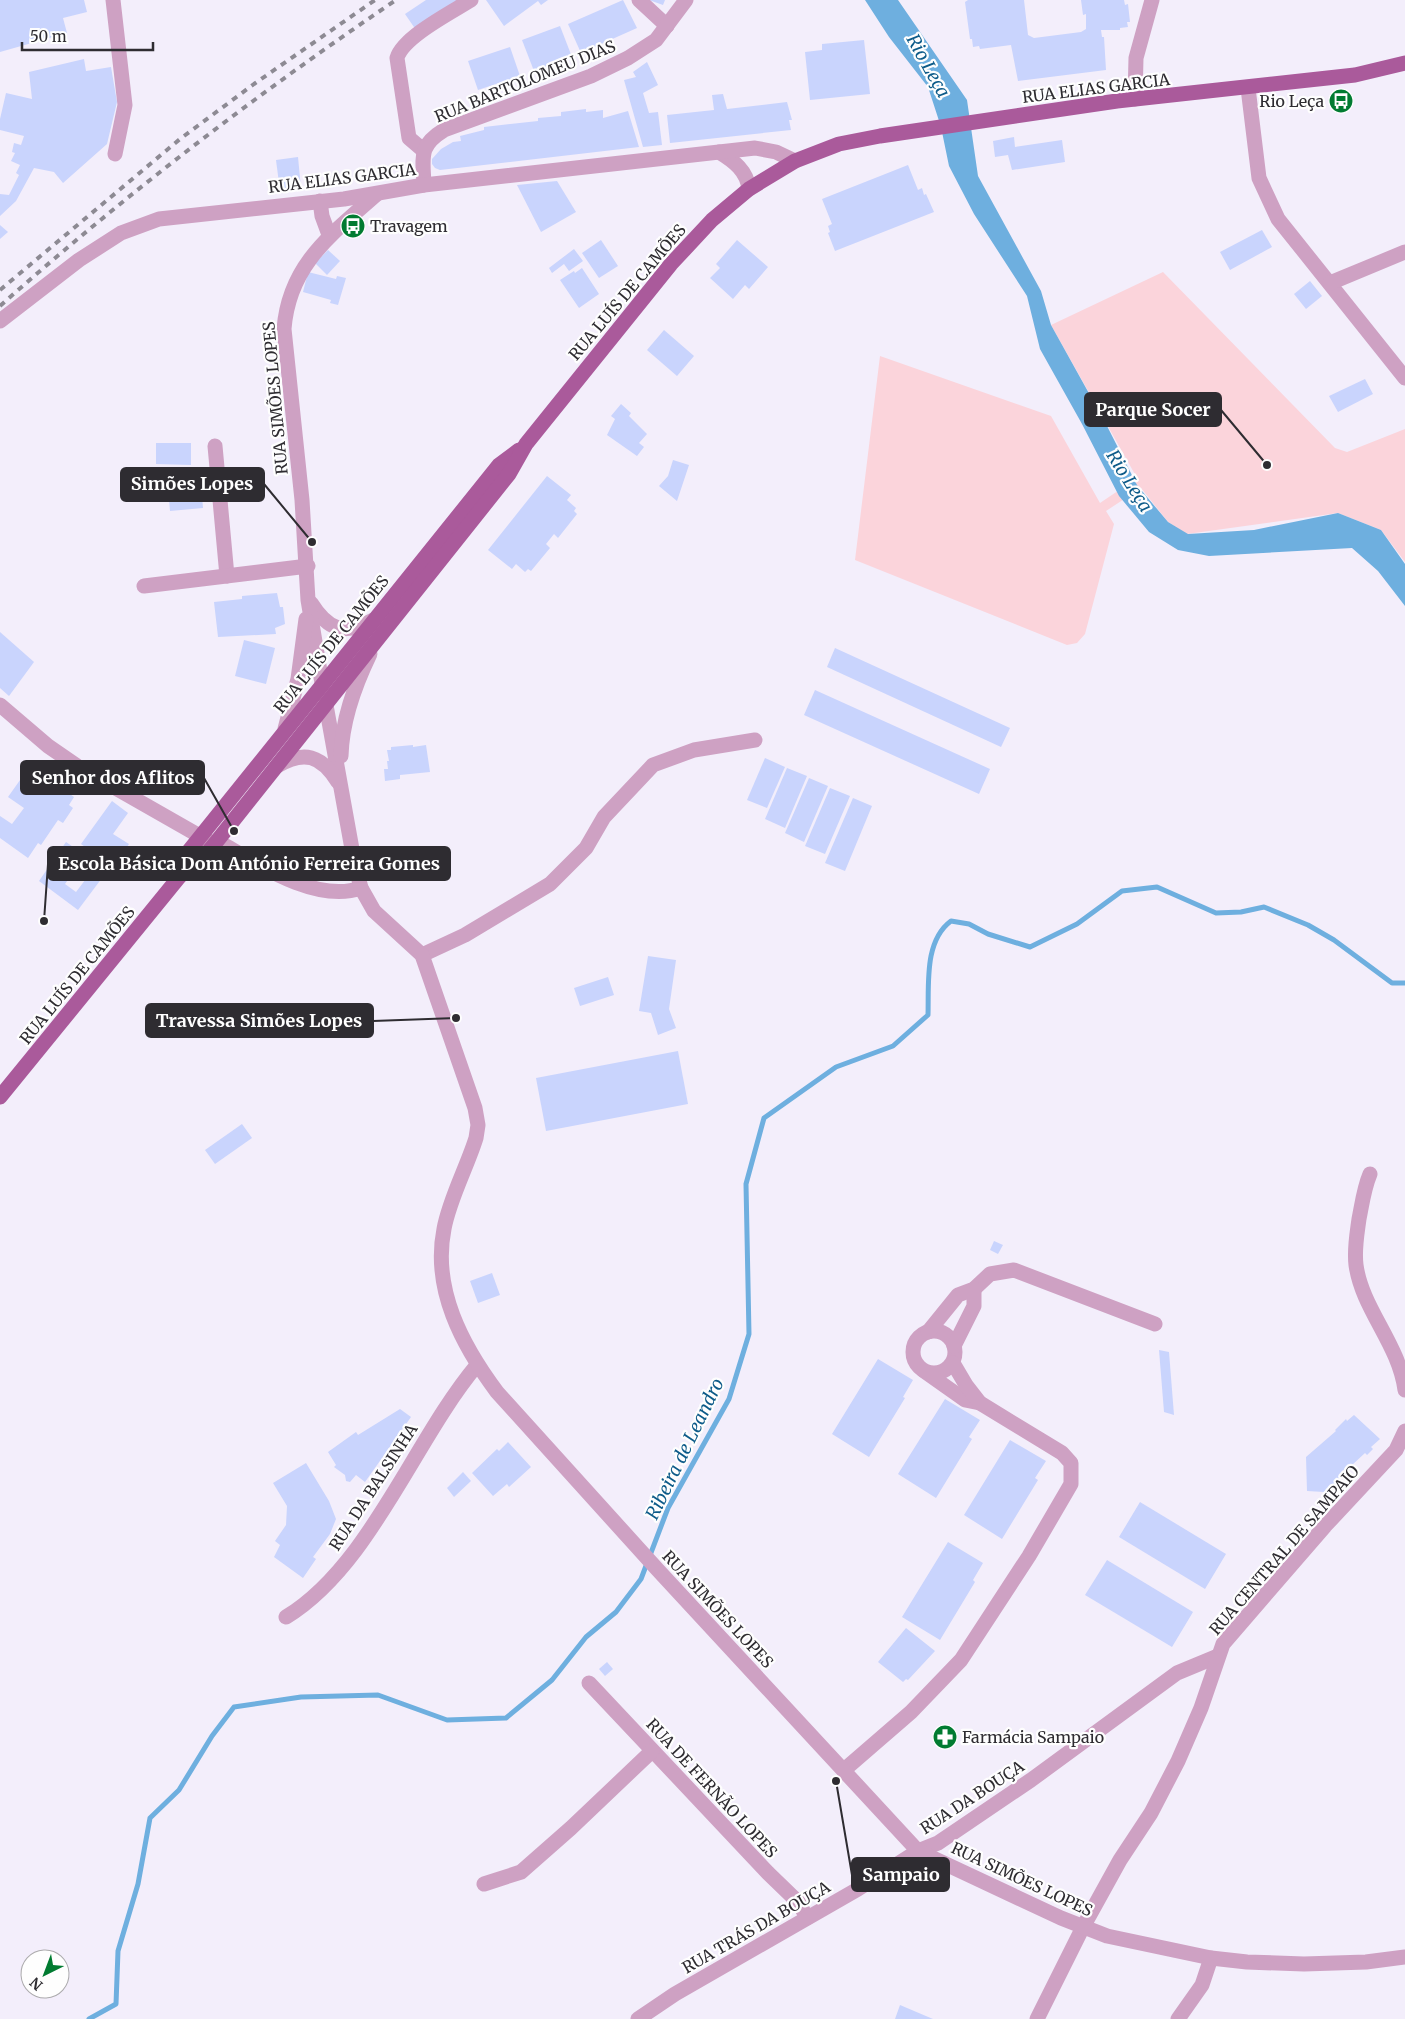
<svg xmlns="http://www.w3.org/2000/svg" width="1405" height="2019" font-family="Merriweather,serif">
  <rect width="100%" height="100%" fill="#f3eefb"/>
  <!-- green -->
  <polygon fill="#fbd4db" points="1163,272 1335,448 1347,452 1405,429 1405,562 1381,530 1338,513 1187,534 1168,522 1141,488 1106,511 1114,524 1085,634 1077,643 1067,645 855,560 880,356 1051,416 1100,503 1137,478 1051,325"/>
  <!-- water -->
  <polygon fill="#6eafdf" points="865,0 898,0 967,100 978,176 1041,291 1051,325 1106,424 1137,485 1168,522 1188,534 1254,530 1338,513 1381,530 1405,564 1405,606 1378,571 1352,548 1209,556 1178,550 1149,532 1119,496 1082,424 1040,349 1027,296 974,214 949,166 941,127 928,87 889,37"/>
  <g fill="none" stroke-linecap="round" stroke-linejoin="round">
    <!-- stream -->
    <path stroke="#6eafdf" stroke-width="5" d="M89 2019 116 2004 118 1951 138 1884 150 1818 179 1790 212 1736 234 1707 301 1697 378 1695 447 1720 506 1718 552 1680 586 1637 616 1612 641 1579 668 1508 729 1399 749 1334 746 1184 764 1118 836 1067 893 1046 928 1015C929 984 924 941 951 921L969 924 988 934 1030 947 1077 924 1122 891 1157 887 1216 913 1241 912 1264 907 1308 925 1334 940 1392 983H1405"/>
  </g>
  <!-- building -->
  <g fill="#c9d4fd">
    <polygon points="0,0 84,0 87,12 63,18 67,33 0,52"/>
    <polygon points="426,0 461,0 416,30 405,14"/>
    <polygon points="486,0 548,0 541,5 538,1 504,26"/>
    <polygon points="623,0 637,28 581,53 568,24"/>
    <polygon points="649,0 665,0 663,5"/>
    <polygon points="968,0 1024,0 1028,35 1034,38 1081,32 1086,29 1086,14 1083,15 1081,0 1124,0 1125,5 1128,4 1130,22 1127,22 1128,27 1120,28 1120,30 1101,30 1102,37 1104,37 1106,70 1018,81 1011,45 980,49 979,46 973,47 972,39 970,39 965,2"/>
    <polygon points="560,26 572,57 534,71 522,40"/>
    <polygon points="864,40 870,94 810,100 805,52 822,50 822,44"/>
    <polygon points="510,47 520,76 478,90 468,61"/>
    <polygon points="84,59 86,71 111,67 117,102 107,144 63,183 54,172 34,168 16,201 0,216 0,194 9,195 19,175 16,173 20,165 11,161 15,153 12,152 14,143 21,145 24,136 0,130 0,119 6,93 32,99 29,72"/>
    <polygon points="647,62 658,85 643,93 649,113 658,112 662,145 643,147 624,80 636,77 633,72"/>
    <polygon points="723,94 727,109 787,102 792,120 789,120 791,130 670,143 667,115 714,110 712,95"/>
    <polygon points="586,109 586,112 603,110 603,118 628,111 639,147 440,170 435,168 432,164 432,159 441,149 453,142 461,141 460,136 484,130 484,127 538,121 538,118 561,116 561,112"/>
    <polygon points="1014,137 1015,147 1062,140 1065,162 1012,170 1008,155 995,157 993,141"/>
    <polygon points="298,157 301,189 280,191 276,160"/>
    <polygon points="908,165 918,190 922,188 924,195 926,194 934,212 835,251 828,233 830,232 828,226 832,224 822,199"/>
    <polygon points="557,181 576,212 541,232 517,185"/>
    <polygon points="0,225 8,232 0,239"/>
    <polygon points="1262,230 1272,247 1230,270 1220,252"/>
    <polygon points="601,240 618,266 599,278 582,253"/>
    <polygon points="737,240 768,267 749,289 745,285 733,299 710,278 720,268 716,264"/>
    <polygon points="574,249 583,261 569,271 564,264 552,273 549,268"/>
    <polygon points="328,250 340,261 327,275 315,263"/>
    <polygon points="582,268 599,294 579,308 560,280 574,271 575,273"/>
    <polygon points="308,272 336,279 337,276 346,278 338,305 330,303 331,300 303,292"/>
    <polygon points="1310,281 1322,296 1306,309 1294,294"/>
    <polygon points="664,330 694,356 677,376 647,350"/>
    <polygon points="1365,379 1373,394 1338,412 1329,396"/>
    <polygon points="621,404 631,413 629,416 647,434 639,443 644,447 637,456 607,435 615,419 611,416"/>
    <polygon points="156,443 191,443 191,465 156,464"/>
    <polygon points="673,460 689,465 677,501 659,486 668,476"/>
    <polygon points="547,476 571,495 567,500 576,508 574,511 577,514 558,538 554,534 546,544 550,548 531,571 528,569 525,572 516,564 512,569 488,550"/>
    <polygon points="201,484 203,508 170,511 168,487"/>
    <polygon points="277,593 280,607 283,607 285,624 275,628 276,634 218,637 214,602 242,599 242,596"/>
    <polygon points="0,632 34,662 9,696 0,688"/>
    <polygon points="244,640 275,648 266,684 235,676"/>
    <polygon points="835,648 1010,728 1001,747 827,667"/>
    <polygon points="815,690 990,769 979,794 804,715"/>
    <polygon points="413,745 413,747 426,745 430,772 400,775 400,779 385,781 384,769 388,769 387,761 389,761 387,750 391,750 391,747"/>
    <polygon points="765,758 785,767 767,808 747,800"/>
    <polygon points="30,766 74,797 69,805 73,808 63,823 58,820 41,845 38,843 28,858 0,838 0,816 12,824 24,808 8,797"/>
    <polygon points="787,768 807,776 785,828 765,819"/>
    <polygon points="809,778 828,786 804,842 785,833"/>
    <polygon points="830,788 850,796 825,854 805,846"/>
    <polygon points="853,798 872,806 845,871 825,863"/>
    <polygon points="112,801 128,813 113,834 129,844 113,867 81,844"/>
    <polygon points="66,842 85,855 65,884 76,892 92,871 102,878 78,910 39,881"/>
    <polygon points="648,956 676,960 669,1009 676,1028 658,1035 651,1013 639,1011"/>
    <polygon points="608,977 614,995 580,1006 574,988"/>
    <polygon points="678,1051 688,1104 546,1131 536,1078"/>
    <polygon points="242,1124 252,1138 215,1164 205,1150"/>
    <polygon points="994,1241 1003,1245 998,1254 990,1250"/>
    <polygon points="492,1273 500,1295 478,1303 470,1281"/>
    <polygon points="1159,1350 1169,1352 1174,1415 1164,1412"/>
    <polygon points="878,1359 913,1380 903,1397 905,1398 869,1457 832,1434"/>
    <polygon points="945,1399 980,1420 969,1437 972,1439 936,1498 898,1474"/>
    <polygon points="400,1409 411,1417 365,1482 356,1475 350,1482 346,1481 345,1475 334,1467 336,1465 328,1452 356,1432 358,1435"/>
    <polygon points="1354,1415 1380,1439 1371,1447 1373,1449 1367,1455 1365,1453 1338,1478 1340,1480 1334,1486 1332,1484 1324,1492 1307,1491 1306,1457 1336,1431 1335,1430 1346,1419 1347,1421"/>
    <polygon points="1010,1440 1046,1461 1035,1478 1038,1480 1002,1539 964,1515"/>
    <polygon points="508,1442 531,1467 509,1487 507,1484 493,1496 472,1473 497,1449 499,1451"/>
    <polygon points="306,1463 329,1501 336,1519 330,1534 313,1557 316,1559 303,1578 274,1557 280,1545 275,1541 286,1525 287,1506 273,1483"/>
    <polygon points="463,1472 471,1481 454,1497 447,1488"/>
    <polygon points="1140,1502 1226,1554 1205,1589 1119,1537"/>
    <polygon points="948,1542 983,1563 973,1580 975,1582 940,1640 902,1617"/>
    <polygon points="1107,1560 1193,1612 1172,1647 1085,1595"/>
    <polygon points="906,1628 935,1651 908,1680 906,1679 903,1682 878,1662"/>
    <polygon points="607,1662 613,1669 605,1676 599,1669"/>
    <polygon points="900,2005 933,2019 895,2019"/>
  </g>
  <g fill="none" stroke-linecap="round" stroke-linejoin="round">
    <!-- minor -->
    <g stroke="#cea1c3" stroke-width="15">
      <polyline points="113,0 125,105 115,154"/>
      <polyline points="639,0 667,26"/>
      <polyline points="1248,88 1259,178 1278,219 1405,378"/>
      <polyline points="1135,99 1136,58 1152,0"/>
      <path d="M423 150 409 138 397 58C403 37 452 12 471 0"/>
      <path d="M719 152C734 161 747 171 749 189"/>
      <path d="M424 185C423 157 418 146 444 130L591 76 628 58 656 40 686 0"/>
      <polyline points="320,201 322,216 329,235"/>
      <polyline points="1330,283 1405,252"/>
      <polyline points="0,321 79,260 121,233 159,219 344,199 424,185 755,148 776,152 795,161"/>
      <polyline points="215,446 227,576"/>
      <polyline points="144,586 308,566"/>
      <path d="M311 603C328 630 344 636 373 620"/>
      <path d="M324 695 308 600 302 500 284 329C289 264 332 234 377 194"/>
      <polyline points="0,705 48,746 77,766 212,843"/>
      <polyline points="285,729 298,679 306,619"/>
      <path d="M226 846C262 867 318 903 361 888"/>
      <polyline points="422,955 465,935 550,884 586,848 604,817 653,765 694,750 755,740"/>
      <path d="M1370 1174C1364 1188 1362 1204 1359 1219 1357 1234 1354 1249 1356 1265 1362 1309 1399 1344 1405 1390"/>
      <circle cx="934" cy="1352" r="21"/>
      <polyline points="928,1332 958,1295 974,1289 990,1274 1014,1270 1155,1324"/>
      <polyline points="954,1346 974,1306 974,1289"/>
      <polyline points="924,1371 965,1400 980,1403"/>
      <path d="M286 1617C370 1566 414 1440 477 1365"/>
      <polyline points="589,1683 768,1873 799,1903 807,1918"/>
      <polyline points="844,1770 911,1712 961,1660 1029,1556 1071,1484 1071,1463 1062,1453 980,1403 966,1385 953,1363"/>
      <polyline points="484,1884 521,1872 571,1828 652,1751"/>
      <polyline points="638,2019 675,1994 858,1889 918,1851 938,1843 1031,1780 1177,1673 1218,1656"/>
      <polyline points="1037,2019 1083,1927 1120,1860 1151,1813 1178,1761 1201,1708 1223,1644 1325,1526 1396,1450 1405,1431"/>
      <polyline points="1178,2019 1202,1985 1211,1958"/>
    </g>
    <!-- tertiary -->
    <g stroke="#cea1c3" stroke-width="15">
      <path d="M328 694 326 705 354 860 361 888 374 911 422 955 475 1108 478 1125 476 1138C467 1167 449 1200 444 1229 432 1289 462 1345 497 1392L657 1569 918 1851 1061 1918 1107 1936 1211 1958 1247 1962 1304 1964 1366 1962 1405 1957"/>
      <path d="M341 756C342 720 354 687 370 654"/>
      <path d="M277 766C304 750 321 755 338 782"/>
    </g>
    <!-- primary -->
    <g stroke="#aa5a9b" stroke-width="15">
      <polyline points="180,876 184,857 499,465 519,450"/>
      <polyline points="0,1097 180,876 196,866 217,841 509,474 526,444 671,264 712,220 749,189 795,161 839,144 880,136 1117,101 1355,75 1405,63"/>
    </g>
    <!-- rail -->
    <g stroke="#8d8a93" stroke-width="4" stroke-dasharray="6 6" stroke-linecap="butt">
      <polyline points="0,290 180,139 254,84 375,0"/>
      <path d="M0 306C126 194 257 94 396 0"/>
    </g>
  </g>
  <!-- icons -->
  <defs>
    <symbol id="bus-disc" viewBox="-11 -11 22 22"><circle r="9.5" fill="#017b31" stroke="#fefefe"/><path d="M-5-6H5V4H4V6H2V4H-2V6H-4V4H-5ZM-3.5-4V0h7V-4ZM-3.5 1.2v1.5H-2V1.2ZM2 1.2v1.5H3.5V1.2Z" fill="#fff"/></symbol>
    <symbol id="pharmacy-disc" viewBox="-11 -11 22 22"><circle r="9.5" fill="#017b31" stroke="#fefefe"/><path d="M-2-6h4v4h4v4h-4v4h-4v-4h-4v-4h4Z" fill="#fff"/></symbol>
  </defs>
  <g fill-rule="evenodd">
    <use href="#bus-disc" x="1327" y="87" width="28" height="28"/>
    <use href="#bus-disc" x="339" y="212" width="28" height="28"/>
    <use href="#pharmacy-disc" x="931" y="1723" width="28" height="28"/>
  </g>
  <g text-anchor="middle" stroke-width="4.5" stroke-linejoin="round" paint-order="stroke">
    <!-- street labels -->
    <g font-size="16" fill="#2e2c31" stroke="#fefefe">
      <text transform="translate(525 81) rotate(-22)" y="6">RUA BARTOLOMEU DIAS</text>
      <text transform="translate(1096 88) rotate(-7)" y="6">RUA ELIAS GARCIA</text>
      <text transform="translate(342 178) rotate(-7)" y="6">RUA ELIAS GARCIA</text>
      <text transform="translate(627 292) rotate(-50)" y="6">RUA LUÍS DE CAMÕES</text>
      <text transform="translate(275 398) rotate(-95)" y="6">RUA SIMÕES LOPES</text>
      <text transform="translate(331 644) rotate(-51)" y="6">RUA LUÍS DE CAMÕES</text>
      <text transform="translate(77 975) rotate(-51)" y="6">RUA LUÍS DE CAMÕES</text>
      <text transform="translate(373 1487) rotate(-57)" y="6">RUA DA BALSINHA</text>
      <text transform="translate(1284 1550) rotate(-49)" y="6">RUA CENTRAL DE SAMPAIO</text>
      <text transform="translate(718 1609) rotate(47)" y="6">RUA SIMÕES LOPES</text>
      <text transform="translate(712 1788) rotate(47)" y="6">RUA DE FERNÃO LOPES</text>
      <text transform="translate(972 1797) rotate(-33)" y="6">RUA DA BOUÇA</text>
      <text transform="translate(1022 1879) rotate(25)" y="6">RUA SIMÕES LOPES</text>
      <text transform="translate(756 1927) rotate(-30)" y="6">RUA TRÁS DA BOUÇA</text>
    </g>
    <!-- poi labels -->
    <g font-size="16" fill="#2e2c31" stroke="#fefefe" text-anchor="start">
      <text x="1324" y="107" text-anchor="end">Rio Leça</text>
      <text x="370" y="232">Travagem</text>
      <text x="962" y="1743">Farmácia Sampaio</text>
    </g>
    <!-- water labels -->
    <g font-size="18" font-style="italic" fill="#0d5b89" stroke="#fefefe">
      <text transform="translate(928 66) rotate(61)" y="6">Rio Leça</text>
      <text transform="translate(1129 481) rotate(58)" y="6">Rio Leça</text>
      <text transform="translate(685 1449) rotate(-64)" y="6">Ribeira de Leandro</text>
    </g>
  </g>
  <!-- callouts -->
  <path fill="none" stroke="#2e2c31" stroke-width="2" d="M1267 465L1221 410M312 542L264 484M234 831L204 778M44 921L48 864M456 1018L373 1021M836 1781L852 1875"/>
  <g fill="#2e2c31" stroke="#fefefe" stroke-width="2">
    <circle cx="1267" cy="465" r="5"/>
    <circle cx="312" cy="542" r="5"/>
    <circle cx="234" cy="831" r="5"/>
    <circle cx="44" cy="921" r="5"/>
    <circle cx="456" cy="1018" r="5"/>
    <circle cx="836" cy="1781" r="5"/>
  </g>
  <g fill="#2e2c31" stroke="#2e2c31" stroke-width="2">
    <rect x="1085" y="393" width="136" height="33" rx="5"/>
    <rect x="121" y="468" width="143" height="33" rx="5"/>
    <rect x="21" y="761" width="183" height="33" rx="5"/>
    <rect x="48" y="847" width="402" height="33" rx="5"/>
    <rect x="146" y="1004" width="227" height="33" rx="5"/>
    <rect x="852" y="1858" width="97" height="33" rx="5"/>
  </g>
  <g font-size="18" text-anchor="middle" font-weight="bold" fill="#fff">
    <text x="1153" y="416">Parque Socer</text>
    <text x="192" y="490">Simões Lopes</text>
    <text x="113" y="784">Senhor dos Aflitos</text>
    <text x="249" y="870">Escola Básica Dom António Ferreira Gomes</text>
    <text x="259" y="1027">Travessa Simões Lopes</text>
    <text x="901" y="1881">Sampaio</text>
  </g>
  <!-- north arrow -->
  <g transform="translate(45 1974) rotate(222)"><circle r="24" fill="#fefefe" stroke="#abaaac"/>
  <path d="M0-4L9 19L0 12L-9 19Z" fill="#017b31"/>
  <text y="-8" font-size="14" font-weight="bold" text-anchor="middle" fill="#2e2c31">N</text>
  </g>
  <!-- scale -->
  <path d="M22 42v8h131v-8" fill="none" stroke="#2e2c31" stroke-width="2.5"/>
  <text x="30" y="42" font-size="15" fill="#2e2c31" stroke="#fefefe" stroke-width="4" paint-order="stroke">50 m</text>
</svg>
